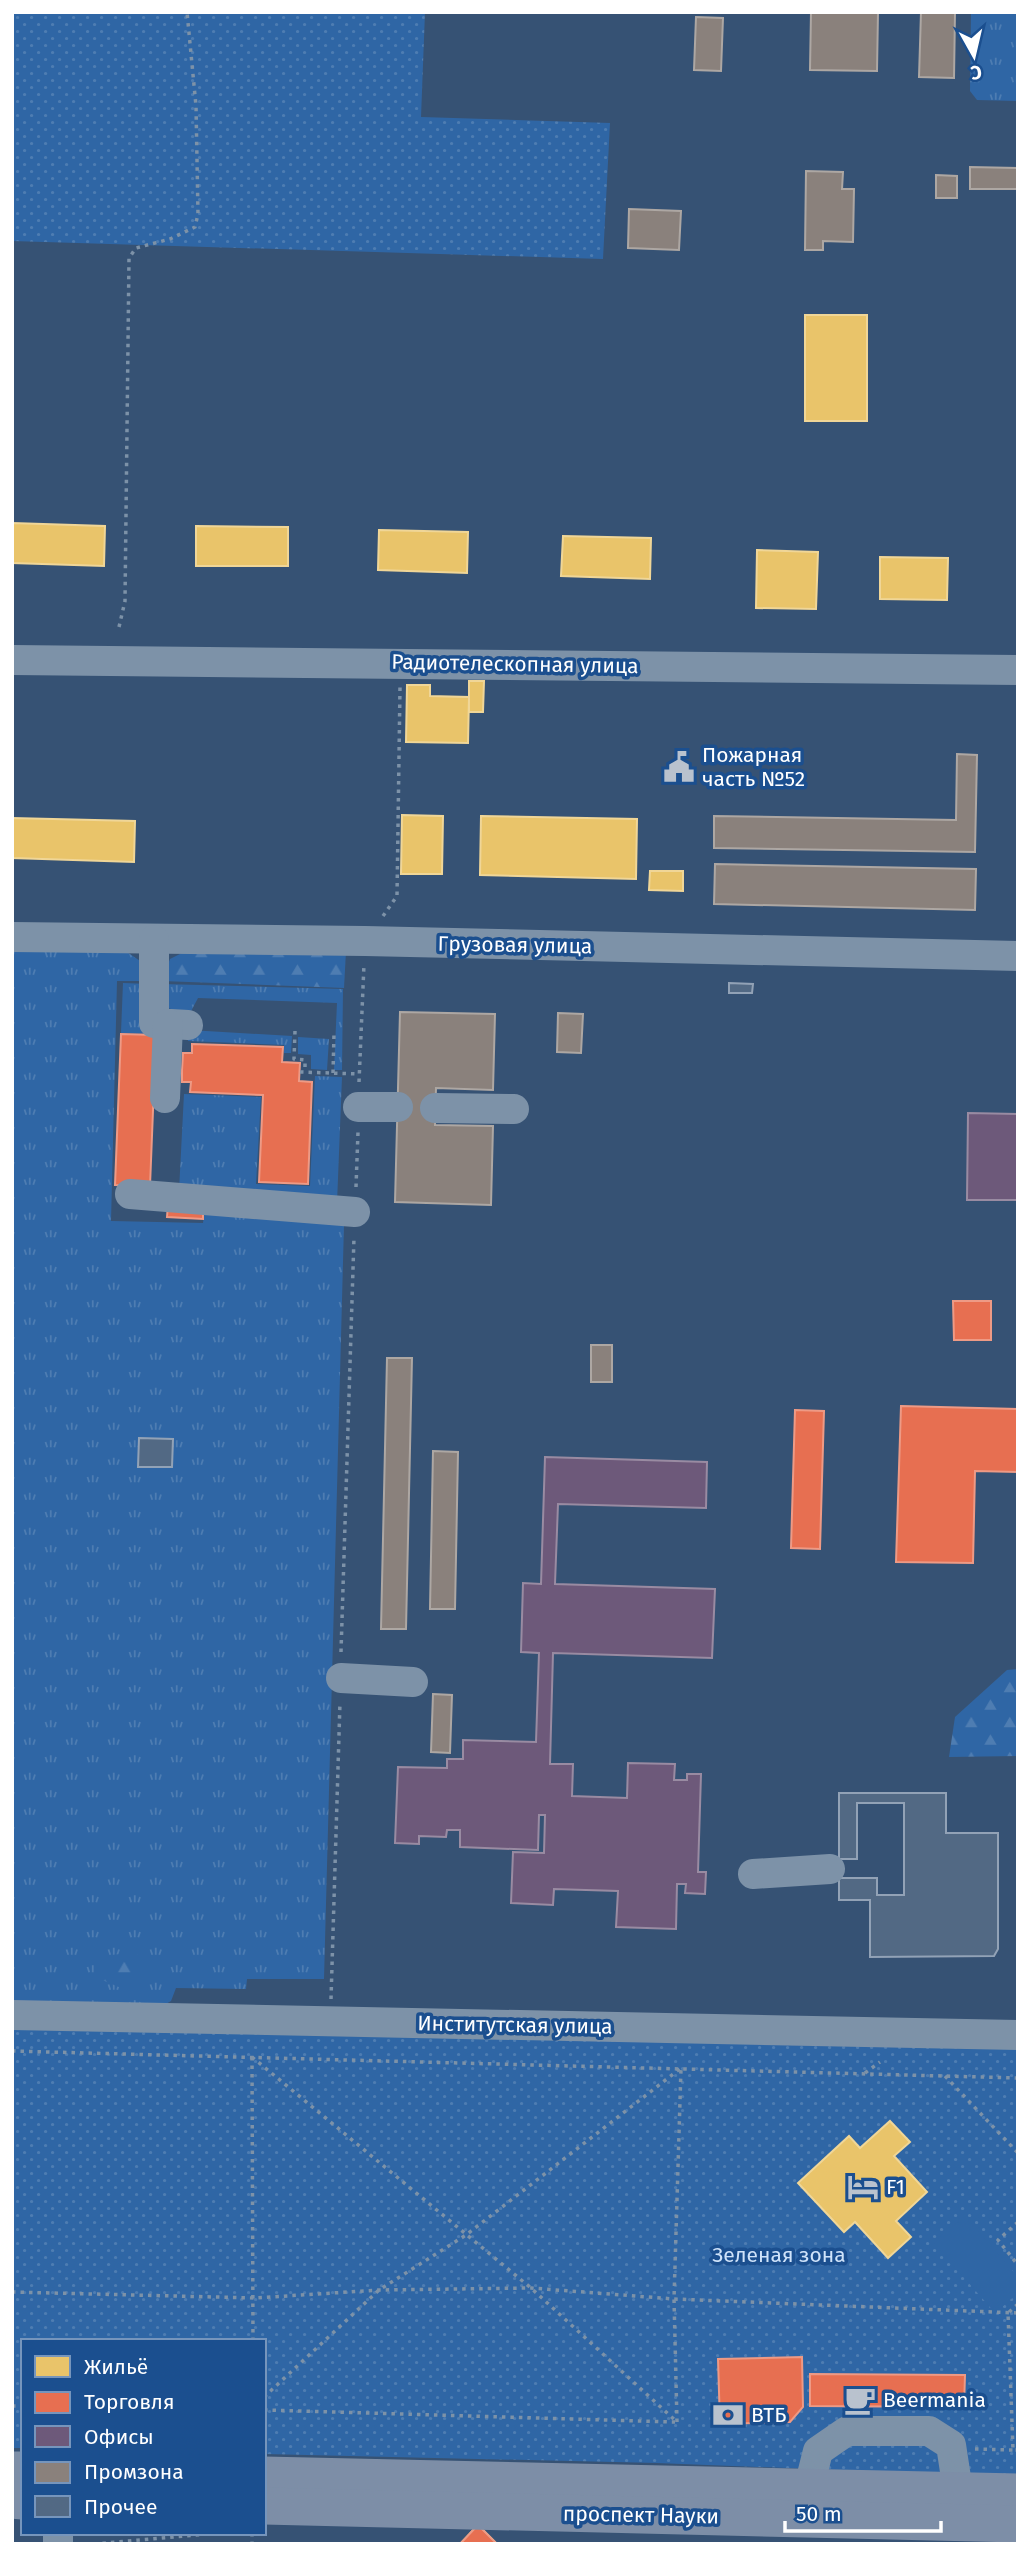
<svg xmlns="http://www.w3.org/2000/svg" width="1030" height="2556" font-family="'Fira Sans',sans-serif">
  <defs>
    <pattern id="grass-tufts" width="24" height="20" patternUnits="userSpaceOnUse" patternTransform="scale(1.75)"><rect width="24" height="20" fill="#2f66a5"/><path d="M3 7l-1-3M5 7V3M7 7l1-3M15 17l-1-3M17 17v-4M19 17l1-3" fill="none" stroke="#4e7db2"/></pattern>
    <pattern id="forest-firs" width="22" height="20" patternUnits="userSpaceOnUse" patternTransform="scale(1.75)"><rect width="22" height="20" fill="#2f66a5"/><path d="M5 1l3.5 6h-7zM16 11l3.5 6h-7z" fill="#4e7db2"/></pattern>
    <pattern id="park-dots" width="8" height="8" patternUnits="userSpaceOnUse" patternTransform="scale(1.75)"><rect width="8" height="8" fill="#2f66a5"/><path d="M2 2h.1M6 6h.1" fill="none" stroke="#4e7db2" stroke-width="1.8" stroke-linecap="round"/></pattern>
  </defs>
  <rect width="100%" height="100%" fill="#365274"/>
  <!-- grass -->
  <g fill="url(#grass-tufts)">
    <polygon points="971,12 1018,12 1018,101 977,100 970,91"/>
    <polygon points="12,948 127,952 143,963 149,981 117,981 111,1221 203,1223 205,1207 344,1224 324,1979 247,1979 246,1989 176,1988 171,2001 154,2011 12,2006"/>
    <polygon points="123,983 149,984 147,1034 121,1033"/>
    <polygon points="162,984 343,989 342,1070 334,1070 337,1003 198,998 189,1015 168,1008"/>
    <polygon points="189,1030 292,1036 291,1053 284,1053 284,1045 188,1041"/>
    <polygon points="298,1037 329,1039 327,1070 311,1069 311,1055 298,1054"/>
    <polygon points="315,1076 342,1077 337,1203 179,1191 184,1094 261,1097 256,1184 310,1186"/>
  </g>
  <!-- forest -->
  <g fill="url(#forest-firs)">
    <polygon points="346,951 344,988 162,981 170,959 182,953"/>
    <polygon points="1018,1669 1018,1756 949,1757 955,1717 1007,1670"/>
    <polygon points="135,1952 150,1970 128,1991 93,1976 99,1957"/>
  </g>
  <!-- park -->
  <g fill="url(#park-dots)">
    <polygon points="12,12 425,12 421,117 610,123 603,259 12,241"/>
    <polygon points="12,2027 1018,2047 1018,2477 657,2463 264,2454 264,2341 23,2341 23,2448 12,2448"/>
  </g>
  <!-- pitch -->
  <polygon fill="#2f66a5" points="965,2216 1018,2277 1018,2293 995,2313 934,2243"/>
  <!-- homes -->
  <g fill="#e9c46a" stroke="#f0d697" stroke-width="2">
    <rect x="805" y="315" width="62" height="106"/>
    <polygon points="12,523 105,526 104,566 12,563"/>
    <polygon points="196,526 288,527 288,566 196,566"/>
    <polygon points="379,530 468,532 467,573 378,570"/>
    <polygon points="563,536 651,538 650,579 561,576"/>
    <polygon points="757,550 818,552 816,609 756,608"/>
    <polygon points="880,557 948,558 947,600 880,599"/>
    <polygon points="469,681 484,681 483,712 469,712"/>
    <polygon points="407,685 430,685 430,696 469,697 468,743 406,742"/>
    <polygon points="402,815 443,816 442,874 401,874"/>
    <polygon points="481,816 637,819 636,879 480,875"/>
    <polygon points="12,818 135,821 134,862 12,858"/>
    <polygon points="650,871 683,871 683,891 649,890"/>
    <polygon points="890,2121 910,2142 894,2156 927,2192 896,2221 911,2237 888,2258 855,2222 844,2232 798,2183 849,2136 860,2148"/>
    <polygon points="478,2525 497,2544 460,2544"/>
  </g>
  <!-- shops -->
  <g fill="#e76f51" stroke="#ee9a85" stroke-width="2">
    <polygon points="121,1034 156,1035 150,1186 115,1185"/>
    <polygon points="192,1044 283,1047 282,1062 300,1063 299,1081 312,1082 308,1184 259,1182 263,1095 190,1092 191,1082 182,1082 182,1070 183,1053 192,1053"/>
    <polygon points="168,1204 203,1206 203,1219 167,1217"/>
    <polygon points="953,1301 991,1301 991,1340 954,1340"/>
    <polygon points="901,1406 1018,1409 1018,1472 975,1471 973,1563 896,1562"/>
    <polygon points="795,1410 824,1411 820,1549 791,1548"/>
    <polygon points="802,2357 803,2407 790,2422 720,2424 718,2359"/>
    <polygon points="810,2374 965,2375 964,2407 810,2406"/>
    <polygon points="478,2525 497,2544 460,2544"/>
  </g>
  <!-- offices -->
  <g fill="#6d597a" stroke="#998ba2" stroke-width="2">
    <polygon points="968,1113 1018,1114 1018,1200 967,1200"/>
    <polygon points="545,1457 707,1462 706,1508 558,1504 555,1584 715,1589 712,1658 553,1653 550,1764 573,1764 572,1796 627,1798 628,1763 675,1764 674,1780 687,1780 687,1774 701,1774 698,1872 706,1872 705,1894 685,1893 686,1884 677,1884 676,1929 616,1927 618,1891 554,1889 553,1905 511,1903 513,1852 544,1853 545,1815 539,1815 538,1850 460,1847 460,1830 447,1830 446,1837 419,1836 419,1844 395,1843 398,1767 447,1768 447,1759 463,1759 463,1740 536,1742 539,1653 521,1652 523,1583 541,1584"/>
  </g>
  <!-- industry -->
  <g fill="#8a817c" stroke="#ada7a3" stroke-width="2">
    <polygon points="811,12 878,12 877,71 810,70"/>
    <polygon points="921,12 955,12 954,78 919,77"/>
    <polygon points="696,17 723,18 721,71 694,70"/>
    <polygon points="970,167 1017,168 1017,189 970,189"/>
    <polygon points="806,171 843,172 842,189 854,189 853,242 823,241 823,250 805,250"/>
    <polygon points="936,175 957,176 957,198 936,198"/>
    <polygon points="629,209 681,211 679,250 628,248"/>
    <polygon points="957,754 977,755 975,852 714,848 714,816 956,820"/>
    <polygon points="715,864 976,869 975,910 714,904"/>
    <polygon points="400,1012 495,1014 493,1090 436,1088 435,1125 493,1126 491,1205 395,1202"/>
    <polygon points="558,1013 583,1014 581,1053 557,1052"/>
    <rect x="591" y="1345" width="21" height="37"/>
    <polygon points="387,1358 412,1358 406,1629 381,1629"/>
    <polygon points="433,1451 458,1452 455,1609 430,1609"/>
    <polygon points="433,1694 452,1695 450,1753 431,1752"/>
  </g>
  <!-- building -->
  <g fill="#526984" stroke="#92a2b6" stroke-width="2">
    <polygon points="729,983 753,984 752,993 729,993"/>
    <polygon points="139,1438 173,1439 172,1467 138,1467"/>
    <polygon points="839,1793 946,1793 946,1833 998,1833 998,1949 994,1956 870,1957 870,1900 839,1900 839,1878 877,1878 877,1895 904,1895 904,1803 857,1803 857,1859 839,1859"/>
  </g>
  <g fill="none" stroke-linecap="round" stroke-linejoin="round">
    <!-- path -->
    <g stroke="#7d92a8" stroke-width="3.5" stroke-dasharray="3.5 5" stroke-linecap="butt">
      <polyline points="119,627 125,601 129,258 136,248 170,239 195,227 198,214 196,106 187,12"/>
      <polyline points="383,916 397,896 400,687"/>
      <polyline points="295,1031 294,1059 305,1060 305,1072"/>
      <polyline points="300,1072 359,1074"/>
      <polyline points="333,1073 334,1034"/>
      <polyline points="359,1082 364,964"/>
      <polyline points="356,1187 358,1132"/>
      <polyline points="341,1652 354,1237"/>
      <polyline points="331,1999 340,1702"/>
      <polyline points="12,2051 1018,2078"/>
      <polyline points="252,2057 531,2288 677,2422"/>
      <polyline points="252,2057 253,2341"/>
      <polyline points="865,2073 880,2062"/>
      <polyline points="945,2076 1018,2153"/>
      <polyline points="1018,2222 998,2240 1018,2265"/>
      <polyline points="12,2292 255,2298 379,2290 531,2288 674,2299 1018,2313"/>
      <polyline points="1018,2304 1008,2313 1013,2450 1018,2450"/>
      <polyline points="264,2397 379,2290 466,2235 681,2068"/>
      <polyline points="12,2406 23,2406"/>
      <polyline points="264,2410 675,2422"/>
      <polyline points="677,2422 674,2299 681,2068"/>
      <polyline points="975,2449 1013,2450"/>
      <polyline points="252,2533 252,2544"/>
      <polyline points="94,2544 219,2533"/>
    </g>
    <!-- minor -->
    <g stroke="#7d92a8" stroke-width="30">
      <polyline points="12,660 1018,670"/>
      <polyline points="12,937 365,941 1018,956"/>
      <polyline points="154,940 154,1023 188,1025"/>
      <polyline points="165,1098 168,1024"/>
      <polyline points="358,1107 398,1107"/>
      <polyline points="435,1108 514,1109"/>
      <polyline points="130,1194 355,1212"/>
      <polyline points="341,1678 413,1682"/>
      <polyline points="753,1874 830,1869"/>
      <polyline points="12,2015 1018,2035"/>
      <polyline points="809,2487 818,2451 847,2431 929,2431 951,2445 958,2491"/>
      <polyline points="58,2544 58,2533"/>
    </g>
    <!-- major -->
    <g stroke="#7d8ea7" stroke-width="37">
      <polyline points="12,2470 23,2470"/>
      <polyline points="264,2475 1018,2492"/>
      <polyline points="12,2500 23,2501"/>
      <polyline points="264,2506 1018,2524"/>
    </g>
  </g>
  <!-- icons -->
  <defs>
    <symbol id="civic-bare" viewBox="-9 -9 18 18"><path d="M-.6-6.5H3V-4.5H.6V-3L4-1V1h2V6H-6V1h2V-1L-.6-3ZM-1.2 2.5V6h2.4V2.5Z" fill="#b9c2ce" stroke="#1b4f8f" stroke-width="2.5" paint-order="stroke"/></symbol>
    <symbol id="hotel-bare" viewBox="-9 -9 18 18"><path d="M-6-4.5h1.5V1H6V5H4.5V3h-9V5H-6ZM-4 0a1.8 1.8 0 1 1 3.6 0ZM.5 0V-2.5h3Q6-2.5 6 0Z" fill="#b9c2ce" stroke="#1b4f8f" stroke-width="2.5" paint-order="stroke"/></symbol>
    <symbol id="cafe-bare" viewBox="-9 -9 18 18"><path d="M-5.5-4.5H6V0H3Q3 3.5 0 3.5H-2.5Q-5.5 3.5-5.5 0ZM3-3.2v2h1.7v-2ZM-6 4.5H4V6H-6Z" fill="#b9c2ce" stroke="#1b4f8f" stroke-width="2.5" paint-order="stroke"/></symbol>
    <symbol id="bank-bare" viewBox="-9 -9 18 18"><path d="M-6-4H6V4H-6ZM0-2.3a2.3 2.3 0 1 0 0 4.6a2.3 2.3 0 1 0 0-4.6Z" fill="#b9c2ce" stroke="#1b4f8f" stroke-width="2.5" paint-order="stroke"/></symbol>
  </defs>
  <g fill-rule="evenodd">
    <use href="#civic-bare" x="657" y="745" width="44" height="44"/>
    <use href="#hotel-bare" x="841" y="2165" width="44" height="44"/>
    <use href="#cafe-bare" x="838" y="2378" width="44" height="44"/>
    <use href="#bank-bare" x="706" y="2393" width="44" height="44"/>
  </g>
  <g text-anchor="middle" stroke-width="7" stroke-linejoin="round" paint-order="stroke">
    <!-- street labels -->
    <g font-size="21" fill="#fff" stroke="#1b4f8f">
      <text transform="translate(515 664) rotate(1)" y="7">Радиотелескопная улица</text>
      <text transform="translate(515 945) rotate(1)" y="7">Грузовая улица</text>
      <text transform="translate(515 2025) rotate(1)" y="7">Институтская улица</text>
      <text transform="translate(641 2515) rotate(1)" y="7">проспект Науки</text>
    </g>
    <!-- poi labels -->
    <g font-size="21" fill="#fff" stroke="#1b4f8f" text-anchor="start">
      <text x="702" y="762">Пожарная<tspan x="702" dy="24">часть №52</tspan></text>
      <text x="886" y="2194">F1</text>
      <text x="883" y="2407">Beermania</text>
      <text x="751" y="2422">ВТБ</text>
    </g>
    <!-- park labels -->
    <g font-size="21" fill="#cfe3fa" stroke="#1b4f8f">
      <text x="779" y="2262">Зеленая зона</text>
    </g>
  </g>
  <!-- border -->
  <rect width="1030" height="2556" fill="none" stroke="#ffffff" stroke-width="28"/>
  <!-- legend -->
  <rect x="21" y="2339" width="245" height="196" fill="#1b4f8f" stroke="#7695bc" stroke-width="2"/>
  <rect x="35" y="2356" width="35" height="21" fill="#e9c46a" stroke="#7695bc" stroke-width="2"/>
  <text x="84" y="2374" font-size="21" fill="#ffffff">Жильё</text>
  <rect x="35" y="2392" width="35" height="21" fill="#e76f51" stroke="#7695bc" stroke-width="2"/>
  <text x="84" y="2409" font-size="21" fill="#ffffff">Торговля</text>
  <rect x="35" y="2426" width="35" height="21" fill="#6d597a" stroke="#7695bc" stroke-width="2"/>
  <text x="84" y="2444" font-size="21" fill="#ffffff">Офисы</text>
  <rect x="35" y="2462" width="35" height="21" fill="#8a817c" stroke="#7695bc" stroke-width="2"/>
  <text x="84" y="2479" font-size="21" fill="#ffffff">Промзона</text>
  <rect x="35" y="2496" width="35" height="21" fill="#526984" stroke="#7695bc" stroke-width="2"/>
  <text x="84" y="2514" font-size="21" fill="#ffffff">Прочее</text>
  <!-- north arrow -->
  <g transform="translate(974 56) rotate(172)" stroke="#1b4f8f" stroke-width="5" paint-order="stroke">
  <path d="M0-5L12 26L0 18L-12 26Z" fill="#ffffff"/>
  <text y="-10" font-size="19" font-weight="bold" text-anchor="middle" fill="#ffffff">С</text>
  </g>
  <!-- scale -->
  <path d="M785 2521v10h156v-10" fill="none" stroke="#ffffff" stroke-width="3.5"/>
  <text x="796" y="2521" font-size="21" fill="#ffffff" stroke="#1b4f8f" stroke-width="5" paint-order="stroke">50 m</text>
</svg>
